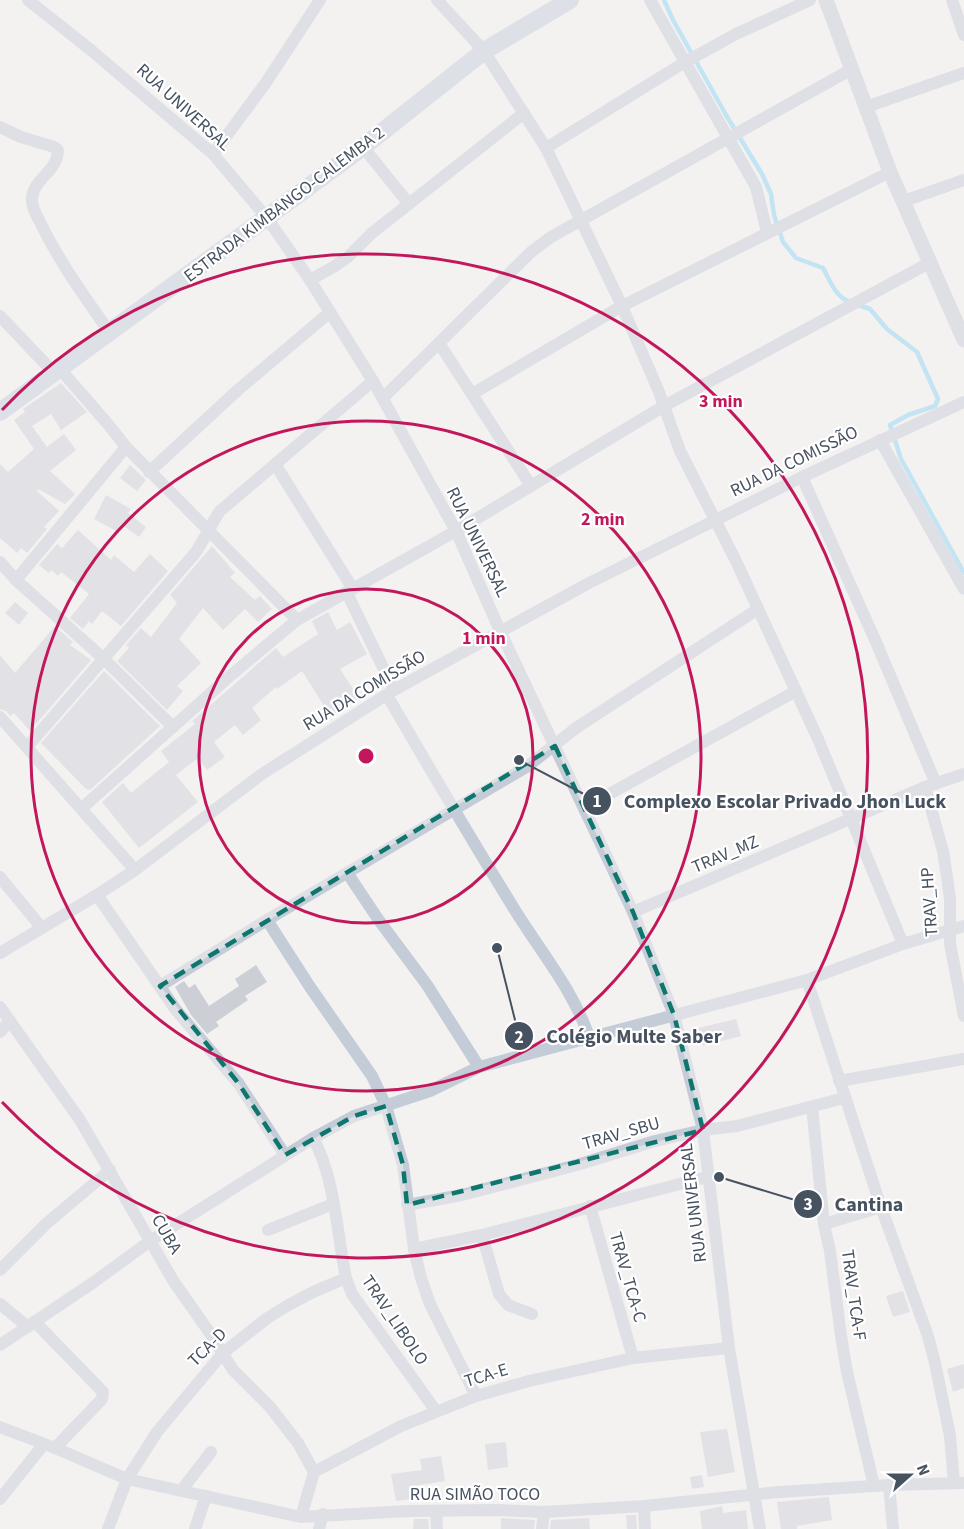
<svg xmlns="http://www.w3.org/2000/svg" width="964" height="1529" font-family="'Source Sans 3',sans-serif">
  <rect width="100%" height="100%" fill="#f4f1f1"/>
  <g fill="none" stroke-linecap="round" stroke-linejoin="round">
    <!-- stream -->
    <g stroke="#85d5f6" stroke-width="4.5">
      <path d="M664 0 673 20 726 115 762 174 771 194 774 215 783 242 796 258 823 268C830 280 835 297 850 302"/>
      <polyline points="858,305 870,309 887,329 917,352 938,399 935,406 908,415 890,425 901,459 964,573"/>
    </g>
  </g>
  <!-- building -->
  <g fill="#cdcfd7">
    <polygon points="61,383 87,412 61,430 51,414 32,426 47,447 64,434 76,450 50,471 75,494 65,504 38,489 37,491 59,511 44,527 47,529 27,553 21,548 17,553 0,538 0,464 8,472 34,449 14,420 25,412 23,409"/>
    <polygon points="130,465 146,480 137,491 120,478"/>
    <polygon points="106,495 131,509 128,513 146,527 139,537 122,525 118,532 94,519"/>
    <polygon points="78,530 111,560 114,555 134,572 150,554 168,571 121,626 102,611 92,624 89,621 83,629 70,618 89,594 61,572 58,576 51,570 49,573 39,565 57,544 62,548"/>
    <polygon points="212,546 235,573 230,577 255,600 260,596 272,609 258,622 245,609 223,630 203,608 179,639 201,663 177,686 183,691 167,710 117,661 129,648 126,645 141,628 151,637 177,603 170,595"/>
    <polygon points="15,602 28,613 19,625 5,613"/>
    <polygon points="328,612 337,630 350,622 367,654 340,669 359,698 331,717 302,671 277,689 276,687 252,708 261,720 243,735 235,725 214,742 225,757 207,770 198,758 176,775 198,802 139,848 102,802 123,783 131,793 169,762 161,751 195,724 192,721 276,648 283,657 318,634 312,621"/>
    <polygon points="55,626 73,642 70,645 91,660 30,731 14,713 10,716 6,711 0,709 0,655 15,673"/>
    <polygon points="104,671 160,726 90,790 86,789 41,743"/>
    <polygon points="256,965 267,982 245,996 248,1000 216,1022 219,1026 207,1034 191,1015 175,987 184,981 189,988 195,984 209,1006 239,986 235,979"/>
    <polygon points="736,1019 741,1036 703,1046 698,1028"/>
    <polygon points="903,1291 910,1312 893,1317 886,1296"/>
    <polygon points="964,1364 964,1388 953,1392 947,1369"/>
    <polygon points="727,1429 735,1472 708,1477 700,1432"/>
    <polygon points="506,1442 508,1467 488,1470 485,1444"/>
    <polygon points="441,1456 445,1481 413,1486 415,1499 396,1501 391,1474 422,1470 420,1459"/>
    <polygon points="702,1475 704,1487 692,1489 690,1477"/>
    <polygon points="829,1497 832,1520 797,1526 797,1529 781,1529 777,1502"/>
    <polygon points="722,1506 723,1513 746,1510 748,1529 702,1529 700,1511"/>
    <polygon points="626,1515 636,1515 637,1529 627,1529"/>
    <polygon points="501,1518 535,1520 534,1529 501,1529"/>
    <polygon points="589,1518 590,1529 550,1529 551,1520"/>
    <polygon points="414,1519 428,1519 429,1529 413,1529"/>
  </g>
  <g fill="none" stroke-linecap="round" stroke-linejoin="round">
    <!-- minor -->
    <g stroke="#c4ccd7" stroke-width="12">
      <polyline points="28,0 92,51 213,154 267,218 310,280 373,381 456,531 501,633 633,912 674,1015 703,1130 729,1348 760,1529"/>
      <polyline points="437,0 484,51 546,148 622,306 659,392 680,451 736,561 818,739 903,944"/>
      <polyline points="650,0 756,187 767,232"/>
      <polyline points="952,0 964,35"/>
      <polyline points="866,107 964,73"/>
      <path d="M0 127 21 137 54 147 58 150C58 171 34 178 32 198 31 206 37 216 41 224 60 263 85 297 110 333"/>
      <polyline points="363,147 409,204"/>
      <polyline points="546,148 685,62 736,34 810,0"/>
      <polyline points="213,154 265,84 320,0"/>
      <polyline points="904,201 964,180"/>
      <polyline points="310,280 335,266 349,256 372,233 524,113"/>
      <polyline points="0,316 54,373"/>
      <polyline points="439,343 531,486"/>
      <polyline points="60,369 107,423 126,447 297,620"/>
      <polyline points="472,394 622,306 890,172"/>
      <polyline points="383,398 531,252 551,237 852,69"/>
      <polyline points="880,440 964,589"/>
      <polyline points="275,464 353,589"/>
      <polyline points="149,472 239,389 329,313"/>
      <polyline points="802,477 876,642 936,784"/>
      <polyline points="0,562 16,580 104,659 173,727"/>
      <polyline points="16,580 126,447"/>
      <polyline points="347,593 394,690"/>
      <path d="M387 695C428 766 470 837 513 907 539 950 573 989 589 1037"/>
      <polyline points="0,717 135,870"/>
      <path d="M27 747 196 552C205 538 211 524 220 511L373 381"/>
      <polyline points="925,787 943,851 947,877 950,899 950,944 964,1016"/>
      <polyline points="82,808 230,676 297,620 456,531 664,406 931,262"/>
      <polyline points="584,808 796,691"/>
      <polyline points="348,874 378,919 427,985 479,1067"/>
      <polyline points="0,877 42,928"/>
      <polyline points="97,895 176,1010 239,1084 285,1155"/>
      <polyline points="633,912 925,787 964,774"/>
      <polyline points="267,920 310,987 372,1076 386,1106 403,1165 414,1249 421,1278 430,1304 476,1396"/>
      <polyline points="0,953 97,895 135,870 262,774 394,690 589,583 802,477 964,402"/>
      <polyline points="807,980 881,1207 928,1336 935,1363 950,1436 954,1483"/>
      <polyline points="160,986 267,920 528,766 576,728 758,609"/>
      <polyline points="0,1007 80,1120 174,1282 212,1336 233,1370 270,1407 298,1443 314,1472"/>
      <polyline points="0,1032 10,1021"/>
      <polyline points="839,1081 964,1059"/>
      <polyline points="812,1107 824,1224 830,1251 841,1336 847,1372 874,1486"/>
      <path d="M313 1138C335 1177 337 1235 346 1278L352 1294 436 1411"/>
      <polyline points="407,1205 462,1195 577,1165 655,1141 703,1130 737,1126 844,1098"/>
      <polyline points="590,1206 633,1358"/>
      <polyline points="824,1224 881,1207"/>
      <polyline points="268,1230 333,1204"/>
      <polyline points="482,1235 499,1294 508,1305 532,1314"/>
      <polyline points="414,1249 482,1235 707,1177"/>
      <polyline points="0,1270 47,1223 110,1170"/>
      <polyline points="0,1304 28,1327"/>
      <polyline points="35,1322 103,1392 102,1399 55,1448"/>
      <polyline points="0,1345 94,1282 150,1241 313,1138 354,1116 430,1091 479,1067 807,980 903,944 964,926"/>
      <polyline points="0,1427 55,1448 127,1479 301,1517 409,1511 496,1510 544,1512 644,1506 779,1492 889,1485 964,1483"/>
      <polyline points="889,1485 893,1529"/>
      <polyline points="181,1491 211,1452"/>
      <polyline points="0,1499 44,1444"/>
      <polyline points="644,1506 645,1529"/>
      <polyline points="436,1511 437,1529"/>
      <polyline points="301,1517 314,1472 401,1426 476,1396 529,1381 633,1358 729,1348"/>
      <polyline points="108,1529 127,1479 157,1432 223,1353 266,1319 285,1307 313,1292 346,1278"/>
      <polyline points="195,1529 206,1496"/>
      <polyline points="319,1529 323,1514"/>
      <polyline points="542,1529 544,1512"/>
    </g>
    <!-- tertiary -->
    <polyline stroke="#c4ccd7" stroke-width="15" points="826,0 890,172 964,340"/>
    <!-- secondary -->
    <polyline stroke="#c2ccdb" stroke-width="18" points="0,412 363,147 484,51 570,0"/>
  </g>
  <!-- marked area -->
  <path d="M0 0H964V1529H0ZM555 746 633 912 674 1015 703 1130 407 1205 403 1165 386 1106 354 1116 285 1155 239 1084 160 986Z" fill="#f4f1f1" fill-opacity=".55" fill-rule="evenodd"/>
  <path fill="none" stroke="#0f766e" stroke-width="4.5" stroke-dasharray="12 8" stroke-linejoin="round" d="M555 746 633 912 674 1015 703 1130 407 1205 403 1165 386 1106 354 1116 285 1155 239 1084 160 986Z"/>
  <!-- distance rings -->
  <g fill="none" stroke="#c2185b" stroke-width="3">
    <circle cx="366" cy="756" r="167"/>
    <circle cx="366" cy="756" r="335"/>
    <path d="M2 410A502 502 0 1 1 2 1102"/>
  </g>
  <g text-anchor="middle" stroke-width="4.5" stroke-linejoin="round" paint-order="stroke">
    <!-- street labels -->
    <g font-size="18" fill="#475261" stroke="#fff">
      <text transform="translate(184 107) rotate(42)" y="6">RUA UNIVERSAL</text>
      <text transform="translate(284 204) rotate(-37)" y="6">ESTRADA KIMBANGO-CALEMBA 2</text>
      <text transform="translate(794 461) rotate(-26)" y="6">RUA DA COMISSÃO</text>
      <text transform="translate(478 542) rotate(64)" y="6">RUA UNIVERSAL</text>
      <text transform="translate(364 690) rotate(-31)" y="6">RUA DA COMISSÃO</text>
      <text transform="translate(725 854) rotate(-23)" y="6">TRAV_MZ</text>
      <text transform="translate(929 902) rotate(-94)" y="6">TRAV_HP</text>
      <text transform="translate(621 1133) rotate(-16)" y="6">TRAV_SBU</text>
      <text transform="translate(693 1203) rotate(-97)" y="6">RUA UNIVERSAL</text>
      <text transform="translate(167 1234) rotate(60)" y="6">CUBA</text>
      <text transform="translate(628 1277) rotate(74)" y="6">TRAV_TCA-C</text>
      <text transform="translate(854 1295) rotate(82)" y="6">TRAV_TCA-F</text>
      <text transform="translate(395 1320) rotate(56)" y="6">TRAV_LIBOLO</text>
      <text transform="translate(207 1347) rotate(-45)" y="6">TCA-D</text>
      <text transform="translate(486 1375) rotate(-17)" y="6">TCA-E</text>
      <text x="475" y="1500">RUA SIMÃO TOCO</text>
    </g>
  </g>
  <circle cx="366" cy="756" r="9" fill="#c2185b" stroke="#fff" stroke-width="3"/>
  <g font-size="18" text-anchor="middle" font-weight="bold" fill="#c2185b" stroke="#fff" stroke-width="4.5" stroke-linejoin="round" paint-order="stroke">
    <text x="721" y="407">3 min</text>
    <text x="603" y="525">2 min</text>
    <text x="484" y="644">1 min</text>
  </g>
  <!-- callouts -->
  <path fill="none" stroke="#475261" stroke-width="2" d="M519 760L597 801M497 948L519 1036M719 1177L808 1204"/>
  <g fill="#475261" stroke="#fff" stroke-width="2">
    <circle cx="519" cy="760" r="6"/>
    <circle cx="497" cy="948" r="6"/>
    <circle cx="719" cy="1177" r="6"/>
    <circle cx="597" cy="801" r="15"/>
    <circle cx="519" cy="1036" r="15"/>
    <circle cx="808" cy="1204" r="15"/>
  </g>
  <g font-size="18" text-anchor="middle" font-weight="bold" fill="#fff">
    <text x="597" y="807">1</text>
    <text x="519" y="1043">2</text>
    <text x="808" y="1210">3</text>
  </g>
  <g font-size="20" text-anchor="middle" font-weight="bold" fill="#475261" stroke="#fff" stroke-width="4.5" stroke-linejoin="round" paint-order="stroke">
    <text x="785" y="808">Complexo Escolar Privado Jhon Luck</text>
    <text x="634" y="1043">Colégio Multe Saber</text>
    <text x="869" y="1211">Cantina</text>
  </g>
  <!-- north arrow -->
  <g transform="translate(910 1475) rotate(69)" stroke="#ffffff" stroke-width="4.5" paint-order="stroke">
  <path d="M0-4.5L10 22L0 15L-10 22Z" fill="#475261"/>
  <text y="-9" font-size="16" font-weight="bold" text-anchor="middle" fill="#475261">N</text>
  </g>
</svg>
